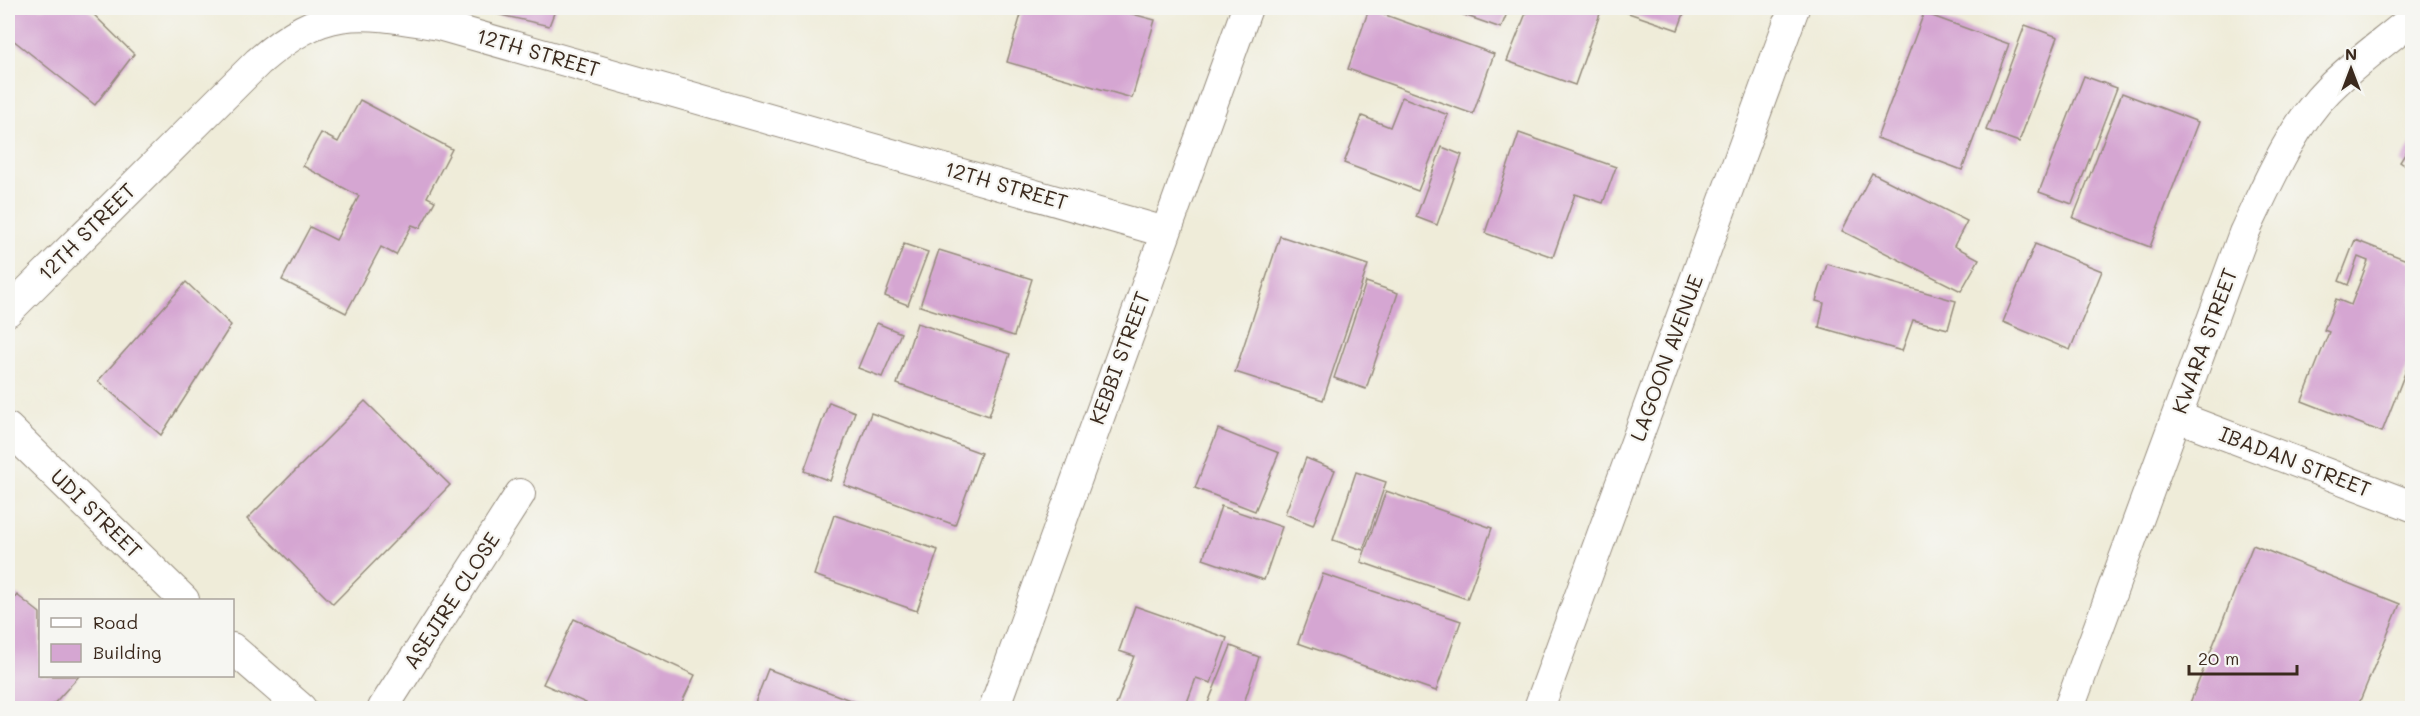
<svg xmlns="http://www.w3.org/2000/svg" width="2420" height="716" font-family="Mali,sans-serif">
  <rect width="100%" height="100%" fill="#f6f6f2"/>
  <filter id="ink" filterUnits="userSpaceOnUse"><feTurbulence type="fractalNoise" baseFrequency=".0167" numOctaves="2"/><feDisplacementMap in="SourceGraphic" scale="12" xChannelSelector="R" yChannelSelector="G"/><feConvolveMatrix kernelMatrix="1 2 1 2 8 2 1 2 1" color-interpolation-filters="sRGB"/></filter>
  <filter id="wash" filterUnits="userSpaceOnUse"><feTurbulence type="fractalNoise" baseFrequency=".008" numOctaves="4" result="noise"/><feDisplacementMap in="SourceGraphic" scale="24" xChannelSelector="R" yChannelSelector="G"/><feGaussianBlur stdDeviation="1.35" result="paint"/><feColorMatrix in="noise" values="0 0 0 0 0 0 0 0 0 0 0 0 0 0 0 0 0 1.4 0 .05"/><feComposite in="paint" operator="in"/></filter>
  <g filter="url(#wash)">
    <rect width="100%" height="100%" fill="#efecd9"/>
    <g id="blocks">
      <!-- building -->
      <g fill="#d5a6d2">
        <polygon points="8,8 87,8 134,54 95,105 8,36"/>
        <polygon points="484,8 556,8 549,26 483,11"/>
        <polygon points="1023,8 1110,8 1155,20 1132,98 1007,62"/>
        <polygon points="1444,8 1509,8 1501,28"/>
        <polygon points="1528,8 1602,8 1575,85 1507,61"/>
        <polygon points="1614,8 1686,8 1678,30"/>
        <polygon points="1369,9 1494,54 1473,114 1348,69"/>
        <polygon points="1924,13 2009,44 1962,170 1877,138"/>
        <polygon points="2025,25 2058,37 2019,142 1986,130"/>
        <polygon points="2084,76 2117,88 2072,204 2039,192"/>
        <polygon points="2122,93 2198,122 2150,247 2073,218"/>
        <polygon points="1402,97 1448,115 1418,191 1344,163 1362,116 1390,127"/>
        <polygon points="360,100 452,149 427,197 435,201 420,228 412,225 396,255 381,247 346,313 282,280 310,227 336,240 359,196 303,166 321,133 338,142"/>
        <polygon points="1519,133 1616,167 1603,203 1575,194 1553,257 1485,233"/>
        <polygon points="2412,143 2412,170 2400,162"/>
        <polygon points="1442,147 1462,155 1437,225 1416,217"/>
        <polygon points="1872,173 1967,221 1954,246 1979,259 1961,291 1842,231"/>
        <polygon points="1280,236 1368,265 1323,400 1235,372"/>
        <polygon points="2355,240 2412,262 2412,355 2382,432 2302,401 2329,332 2324,330 2336,299 2351,305 2368,261 2358,257 2348,285 2339,281"/>
        <polygon points="904,244 928,252 908,305 885,296"/>
        <polygon points="2035,244 2102,271 2070,350 2003,322"/>
        <polygon points="939,250 1032,279 1014,336 920,306"/>
        <polygon points="1827,264 1956,301 1948,329 1913,320 1902,351 1819,327 1824,303 1816,301"/>
        <polygon points="186,282 231,325 161,435 98,381"/>
        <polygon points="1366,282 1398,293 1366,389 1334,378"/>
        <polygon points="877,323 901,333 882,377 858,368"/>
        <polygon points="917,323 1010,354 989,416 897,384"/>
        <polygon points="365,401 450,485 333,604 247,519"/>
        <polygon points="829,402 855,412 830,481 804,471"/>
        <polygon points="871,413 981,453 955,525 844,485"/>
        <polygon points="1218,429 1279,453 1255,511 1195,488"/>
        <polygon points="1306,458 1335,470 1313,525 1285,514"/>
        <polygon points="1356,472 1386,482 1363,550 1333,540"/>
        <polygon points="1386,491 1492,528 1467,599 1361,562"/>
        <polygon points="1221,506 1282,527 1264,580 1203,559"/>
        <polygon points="834,515 938,550 917,611 814,575"/>
        <polygon points="2253,545 2400,604 2357,708 2188,708"/>
        <polygon points="1323,574 1461,621 1436,691 1298,643"/>
        <polygon points="17,595 40,613 40,676 79,676 50,708 8,708 8,606"/>
        <polygon points="1135,606 1227,638 1211,683 1196,678 1185,708 1115,708 1134,656 1119,651"/>
        <polygon points="574,619 695,675 679,708 583,708 586,703 543,684"/>
        <polygon points="1231,646 1259,657 1244,703 1258,708 1206,708"/>
        <polygon points="768,669 871,708 753,708"/>
      </g>
    </g>
  </g>
  <g filter="url(#ink)">
    <use href="#blocks" fill-opacity="0" stroke="#958b7c" stroke-width="1.5"/>
    <g fill="none" stroke-linecap="round" stroke-linejoin="round">
      <defs>
        <g id="minor">
          <path d="M8 311 258 62C325 4 358 11 439 25L1165 232"/>
          <polyline points="2178,417 2412,506"/>
          <polyline points="8,428 184,600"/>
          <polyline points="232,648 301,708"/>
          <polyline points="383,708 520,494"/>
          <polyline points="994,708 1247,8"/>
          <polyline points="1539,708 1794,8"/>
          <path d="M2069 708 2244 233C2266 187 2291 127 2328 90 2353 64 2385 42 2412 19"/>
        </g>
      </defs>
      <!-- minor casing -->
      <use href="#minor" stroke="#958b7c" stroke-width="32"/>
      <!-- minor -->
      <use href="#minor" stroke="#fff" stroke-width="30"/>
    </g>
  </g>
  <g text-anchor="middle" stroke-width="4.5" stroke-linejoin="round" paint-order="stroke">
    <!-- street labels -->
    <g font-size="21" fill="#3b2a1e" stroke="#f6f6f2">
      <text transform="translate(538 53) rotate(16)" y="7">12TH STREET</text>
      <text transform="translate(1006 186) rotate(16)" y="7">12TH STREET</text>
      <text transform="translate(87 232) rotate(-45)" y="7">12TH STREET</text>
      <text transform="translate(2205 341) rotate(-70)" y="7">KWARA STREET</text>
      <text transform="translate(1120 358) rotate(-70)" y="7">KEBBI STREET</text>
      <text transform="translate(1667 358) rotate(-70)" y="7">LAGOON AVENUE</text>
      <text transform="translate(2295 462) rotate(21)" y="7">IBADAN STREET</text>
      <text transform="translate(96 514) rotate(44)" y="7">UDI STREET</text>
      <text transform="translate(452 601) rotate(-57)" y="7">ASEJIRE CLOSE</text>
    </g>
  </g>
  <!-- margin -->
  <rect width="2420" height="716" fill="none" stroke="#f6f6f2" stroke-width="30"/>
  <!-- legend -->
  <rect x="39" y="599" width="195" height="78" fill="#f6f6f2" stroke="#aba49d" stroke-width="1.5"/>
  <rect x="51" y="618" width="30" height="9" fill="#ffffff" stroke="#aba49d" stroke-width="1.5"/>
  <text x="93" y="629" font-size="18" fill="#3b2a1e">Road</text>
  <rect x="51" y="644" width="30" height="18" fill="#d5a6d2" stroke="#aba49d" stroke-width="1.5"/>
  <text x="93" y="659" font-size="18" fill="#3b2a1e">Building</text>
  <!-- north arrow -->
  <g transform="translate(2351 69)" stroke="#f6f6f2" stroke-width="4.5" paint-order="stroke">
  <path d="M0-4.5L10 22L0 15L-10 22Z" fill="#3b2a1e"/>
  <text y="-9" font-size="16" font-weight="bold" text-anchor="middle" fill="#3b2a1e">N</text>
  </g>
  <!-- scale -->
  <path d="M2189 665v9h108v-9" fill="none" stroke="#3b2a1e" stroke-width="3"/>
  <text x="2198" y="665" font-size="18" fill="#3b2a1e" stroke="#f6f6f2" stroke-width="4.5" paint-order="stroke">20 m</text>
</svg>
